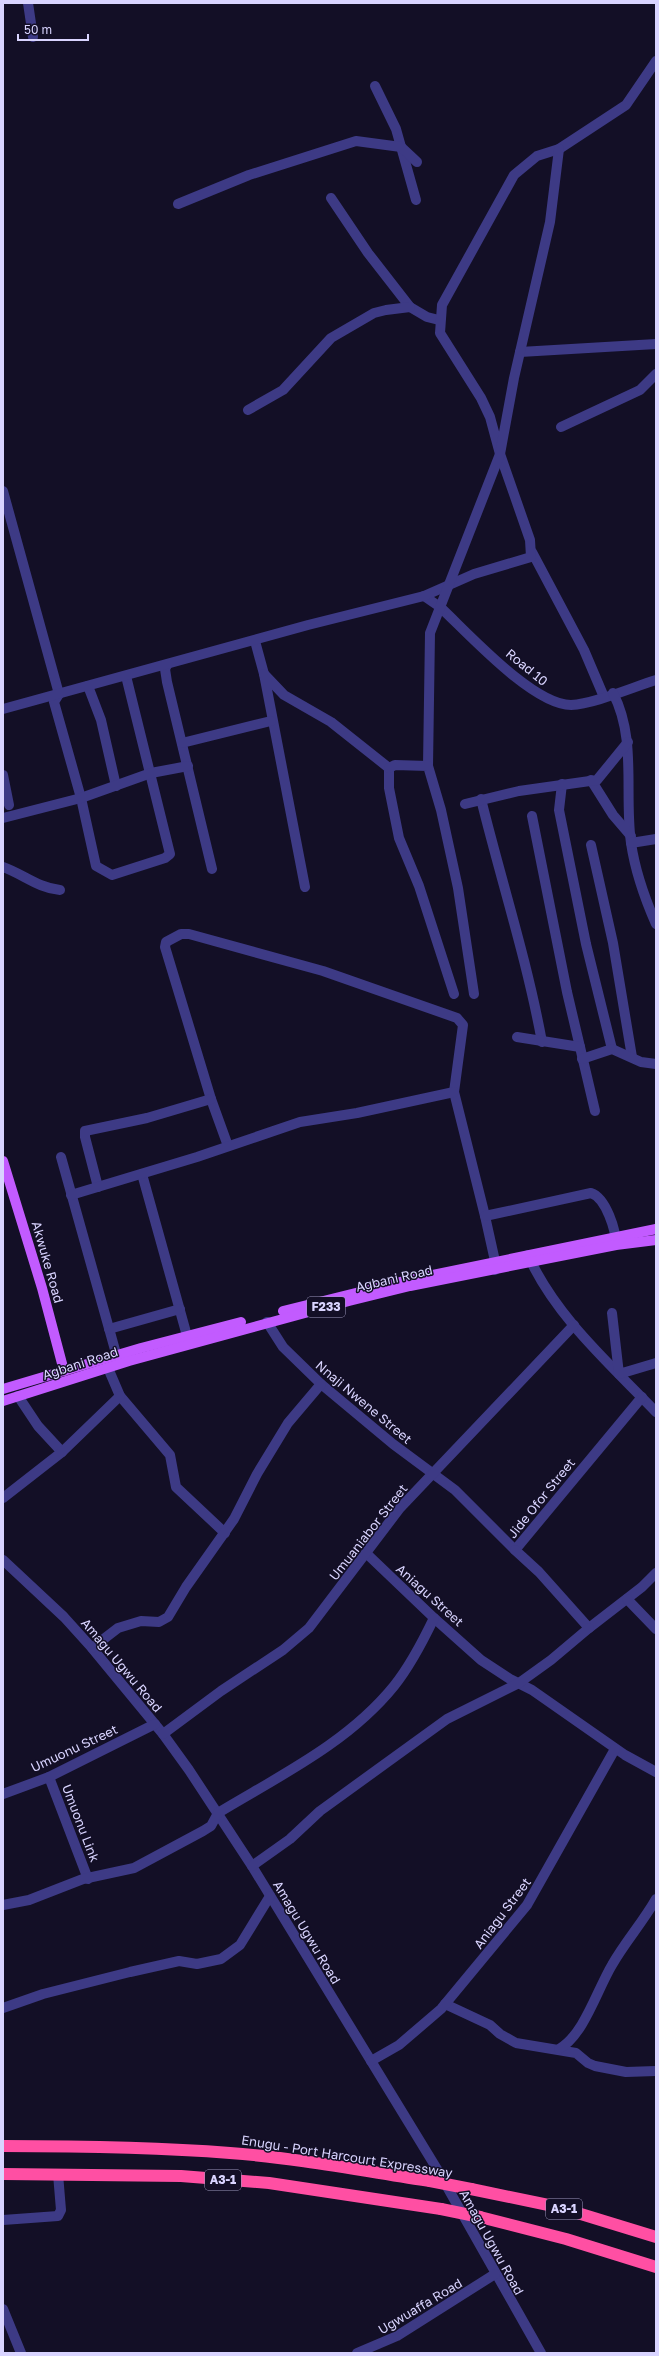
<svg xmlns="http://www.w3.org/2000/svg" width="659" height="2356" font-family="'Golos Text',sans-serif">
  <rect width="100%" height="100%" fill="#130f26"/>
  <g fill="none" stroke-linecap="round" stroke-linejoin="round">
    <!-- minor -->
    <g stroke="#3d3a85" stroke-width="10">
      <polyline points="28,3 33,37"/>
      <polyline points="375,86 396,129 416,200"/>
      <polyline points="331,198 368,253 410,307 427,317 439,320"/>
      <polyline points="178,204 249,175 356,141 401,147 417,162"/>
      <polyline points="520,352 656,344"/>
      <polyline points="248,410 283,390 331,338 374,313 386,310 410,307"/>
      <polyline points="561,427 640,390 656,374"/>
      <polyline points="3,491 59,694 54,702 81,798 96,866 112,875 165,858 170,854 126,676"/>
      <polyline points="532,552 584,650 604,697"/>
      <path d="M424 596 440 607C468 633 533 705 571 705 594 704 633 687 656 680"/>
      <polyline points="255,641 264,674 305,887"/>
      <polyline points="167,665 165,669 167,682 212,869"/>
      <polyline points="264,674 284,695 331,722 389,768 389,788 399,838 419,886 454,994"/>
      <polyline points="88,686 101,720 116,786"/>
      <path d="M613 693C637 739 624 793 631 843 635 870 645 899 656 924"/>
      <polyline points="3,709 308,625 424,596 474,574 531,557 530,540 500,454 490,417 481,398 440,333 442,305 514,175 537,156 559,149 626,105 656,61"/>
      <polyline points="182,743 271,721"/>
      <polyline points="428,766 430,633 500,454 514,378 550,222 559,149"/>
      <polyline points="389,768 395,765 428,766 441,810 458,888 474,994"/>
      <polyline points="3,775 9,805"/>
      <polyline points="591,780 613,815 631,836"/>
      <polyline points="562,784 559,810 586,944 612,1049"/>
      <path d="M481 799C501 880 527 960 542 1042"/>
      <polyline points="465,804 519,791 597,780 628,742"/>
      <polyline points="532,816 567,992 580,1047"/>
      <polyline points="3,818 81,798 151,773 188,766"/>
      <polyline points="631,843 656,839"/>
      <polyline points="591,845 613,943 632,1057"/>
      <path d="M3 867C23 874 38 888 60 890"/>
      <polyline points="517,1037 580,1047 595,1111"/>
      <polyline points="582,1059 612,1049 641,1062 656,1064"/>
      <polyline points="228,1146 211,1099 165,947 166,942 181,934 189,934 323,971 457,1018 463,1025 454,1092 485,1216 495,1261 495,1270"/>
      <polyline points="61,1157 117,1357"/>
      <polyline points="142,1174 189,1343"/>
      <polyline points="98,1187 85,1137 85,1131 147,1118 211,1099"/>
      <polyline points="71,1195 197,1157 300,1122 357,1113 454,1092"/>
      <path d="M485 1216 591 1193C606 1198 616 1230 616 1245"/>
      <path d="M528 1255C555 1316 610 1364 656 1412"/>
      <polyline points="612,1313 619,1374 656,1363"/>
      <polyline points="267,1322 283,1347 321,1384 393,1444 455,1490 515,1550 642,1397"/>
      <polyline points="109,1329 180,1309"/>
      <polyline points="108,1368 120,1396 170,1455 176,1487 225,1533"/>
      <polyline points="18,1396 38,1426 62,1452"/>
      <polyline points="3,1498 62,1452 120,1396"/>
      <polyline points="515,1550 539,1572 589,1628 642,1587 656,1573"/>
      <polyline points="367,1554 434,1618 481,1660 510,1679 532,1690 625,1755 656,1772"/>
      <polyline points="3,1560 64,1617 92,1648 163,1734 189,1770 252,1866 437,2169 541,2353"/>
      <polyline points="627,1599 656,1629"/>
      <polyline points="92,1648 118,1628 141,1621 159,1622 168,1617 186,1587 234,1519 257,1474 288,1423 321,1384"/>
      <polyline points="163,1734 221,1691 283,1650 309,1628 400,1508 574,1325"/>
      <polyline points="49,1777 88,1879"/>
      <polyline points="3,1794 49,1777 155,1724"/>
      <polyline points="252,1866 290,1839 320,1811 447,1719 519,1683 551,1660 589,1628"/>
      <path d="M3 1905 29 1900 83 1879 134 1868 203 1831 211 1826 218 1813C279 1776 348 1743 394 1686 410 1666 423 1641 434 1618"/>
      <polyline points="445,2004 490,2025 500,2034 516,2043 576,2053 588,2063 595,2066 626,2072 656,2071"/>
      <polyline points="3,2008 43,1994 130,1972 179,1961 197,1964 221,1959 240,1945 270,1896"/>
      <path d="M559 2049C584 2035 597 1990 612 1965 625 1942 643 1922 656 1899"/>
      <polyline points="371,2061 399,2045 441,2009 527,1905 615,1749"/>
      <polyline points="3,2220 58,2216 61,2210 58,2174"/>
      <polyline points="3,2309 21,2353"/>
      <polyline points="357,2353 397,2336 495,2274"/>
    </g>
    <!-- major -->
    <g stroke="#c25bff" stroke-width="10">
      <polyline points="3,1161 42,1288 64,1371"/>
      <polyline points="283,1311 408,1280 656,1229"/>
      <polyline points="3,1389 141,1348 241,1322"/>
      <polyline points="3,1401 129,1361 349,1301 410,1286 616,1245 656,1240"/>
    </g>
    <!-- highway -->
    <g stroke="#ff4fa3" stroke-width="12">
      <path d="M3 2146C79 2146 154 2147 230 2153 297 2158 364 2171 430 2181"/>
      <polyline points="3,2174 181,2176 269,2183 441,2209"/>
      <polyline points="471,2189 558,2207 656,2237"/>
      <polyline points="480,2217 566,2239 656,2267"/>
    </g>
    <!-- highway-bridge -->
    <g stroke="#ff4fa3" stroke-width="12">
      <polyline points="430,2181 471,2189"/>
      <polyline points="441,2209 480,2217"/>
    </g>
  </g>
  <g text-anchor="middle" stroke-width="3" stroke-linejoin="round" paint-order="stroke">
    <!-- shield labels -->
    <g fill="#130f26" stroke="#9e99be" stroke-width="1">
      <rect x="307" y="1297" width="38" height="20" rx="3"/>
      <rect x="205" y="2170" width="36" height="20" rx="3"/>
      <rect x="546" y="2199" width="36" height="20" rx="3"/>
    </g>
    <g font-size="12" font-weight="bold" fill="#d9d4ff">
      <text x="326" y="1311">F233</text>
      <text x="223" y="2184">A3-1</text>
      <text x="564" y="2213">A3-1</text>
    </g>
    <!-- street labels -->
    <g font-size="13" fill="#d9d4ff" stroke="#130f26">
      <text transform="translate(527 667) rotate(39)" y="5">Road 10</text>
      <text transform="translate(48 1262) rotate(74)" y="5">Akwuke Road</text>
      <text transform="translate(394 1278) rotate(-13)" y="5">Agbani Road</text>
      <text transform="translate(80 1363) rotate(-18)" y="5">Agbani Road</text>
      <text transform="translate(364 1402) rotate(40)" y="5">Nnaji Nwene Street</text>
      <text transform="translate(541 1498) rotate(-51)" y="5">Jide Ofor Street</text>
      <text transform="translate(368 1532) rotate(-52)" y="5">Umuaniabor Street</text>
      <text transform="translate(430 1595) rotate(42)" y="5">Aniagu Street</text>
      <text transform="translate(122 1665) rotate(50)" y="5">Amagu Ugwu Road</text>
      <text transform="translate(74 1748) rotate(-25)" y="5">Umuonu Street</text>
      <text transform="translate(81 1823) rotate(69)" y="5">Umuonu Link</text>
      <text transform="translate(502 1913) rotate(-53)" y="5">Aniagu Street</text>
      <text transform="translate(307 1932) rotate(59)" y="5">Amagu Ugwu Road</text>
      <text transform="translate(347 2156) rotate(9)" y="5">Enugu - Port Harcourt Expressway</text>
      <text transform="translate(492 2242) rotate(61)" y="5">Amagu Ugwu Road</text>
      <text transform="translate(420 2306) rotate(-31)" y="5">Ugwuaffa Road</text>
    </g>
  </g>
  <!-- border -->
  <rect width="659" height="2356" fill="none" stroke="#d9d4ff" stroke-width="8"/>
  <!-- scale -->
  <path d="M18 34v6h70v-6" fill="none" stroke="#d9d4ff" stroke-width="2"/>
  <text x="24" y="34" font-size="12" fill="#d9d4ff" stroke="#130f26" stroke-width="3" paint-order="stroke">50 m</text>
</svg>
